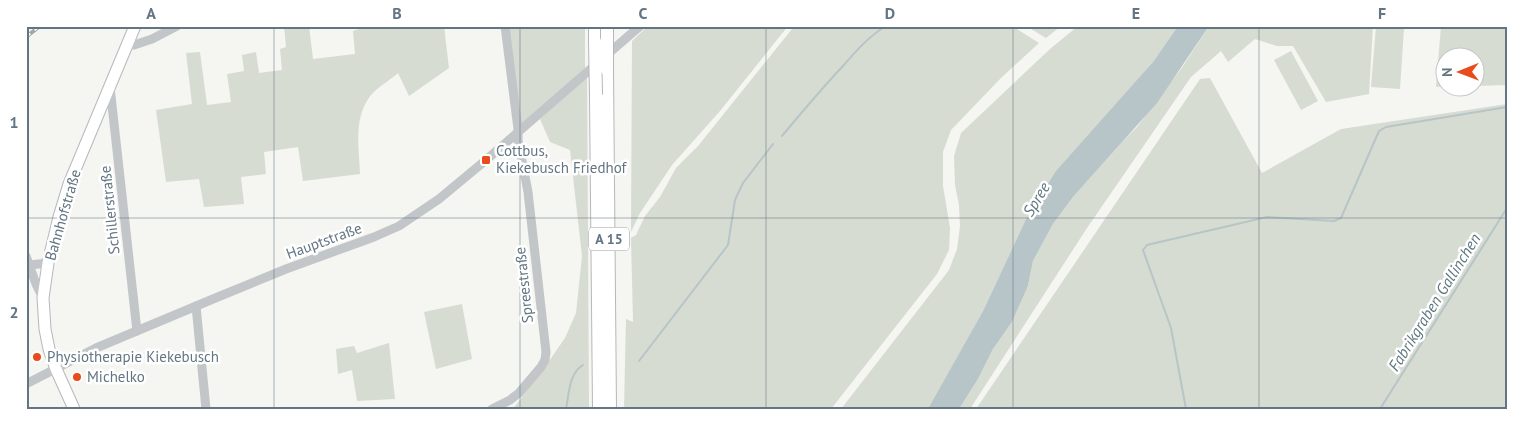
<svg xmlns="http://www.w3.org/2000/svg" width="1533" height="435" font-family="'PT Sans',sans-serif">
  <rect width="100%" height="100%" fill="#f5f5f1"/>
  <!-- green -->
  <g fill="#d6dcd2">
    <path d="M284 26H309L313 59 355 54 353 31 368 26H444L449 68 409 96 398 73C390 80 378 87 371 95 353 118 359 147 360 174L303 181 298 147 264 152 266 174 241 177 244 204 204 207 199 179 166 182 156 110 192 104 186 53 200 52 207 105 231 102 227 74 244 71 242 55 256 52 259 73 282 70 280 49 286 47Z"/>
    <polygon points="509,26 585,26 585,68 519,127"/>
    <polygon points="648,26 788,26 720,111 672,165 640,213 631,232 632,41"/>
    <polygon points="796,26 1012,26 1039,43 1001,78 951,130 943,152 943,186 950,228 949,250 937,274 831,409 624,409 626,319 633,322 631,238 636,235 645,216 660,197 676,168 698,146 792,29"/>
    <polygon points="1026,26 1061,26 1046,38"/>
    <polygon points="1078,26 1178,26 1153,62 1027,217 983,311 930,407 928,409 841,409 949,270 957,249 960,226 959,205 955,185 954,156 961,133 1050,49"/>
    <polygon points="1209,26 1373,26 1369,94 1326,102 1293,46 1277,46 1255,39 1228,62 1221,51 1191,77 1087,228 970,409 959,409 978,379 993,349 1012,322 1028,286 1033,261 1053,224 1073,197 1125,139 1137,127 1183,66"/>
    <polygon points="1376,26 1404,28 1400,89 1371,87"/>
    <polygon points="1441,26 1507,27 1507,85 1476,86 1476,58 1446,58 1445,86 1436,87"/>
    <polygon points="1291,51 1318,101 1301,110 1274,60"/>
    <polygon points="587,75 589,409 513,409 549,361 565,338 576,313 582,256 570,150 550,142 540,119"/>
    <polygon points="1210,78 1262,173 1341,129 1507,104 1507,409 976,409 1200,79"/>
    <polygon points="462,304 472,359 436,369 424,312"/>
    <polygon points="389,343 395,399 357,401 352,370 338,374 336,349 354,346 357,353"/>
  </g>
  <!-- water -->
  <polygon fill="#b7c5c8" points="1178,26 1209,26 1157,103 1073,197 1053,224 1033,261 1028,286 1012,322 993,349 978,379 959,409 928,409 983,311 1027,217 1056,171 1153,62"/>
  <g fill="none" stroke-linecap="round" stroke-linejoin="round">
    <!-- stream -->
    <g stroke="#b7c5c8" stroke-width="2">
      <path d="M782 136C802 112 822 88 843 66 856 51 869 36 886 26"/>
      <polyline points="639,361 728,245 735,200 743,183 773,144"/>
      <path d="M566 409C569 394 569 373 583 365"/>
      <polyline points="1186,409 1171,328 1143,250 1147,245 1267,217 1334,221 1341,218 1379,131 1386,127 1507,107"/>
      <polyline points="1380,409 1507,208"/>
    </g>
    <defs>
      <polyline id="major" points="74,409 56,369 49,349 45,329 43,298 48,263 59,217 69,184 135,26"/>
      <g id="highway">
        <polyline points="595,26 595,41"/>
        <polyline points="607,70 610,409"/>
        <polyline points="596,95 599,409"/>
      </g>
    </defs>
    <!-- major casing -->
    <use href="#major" stroke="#b5b9bd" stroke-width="13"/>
    <!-- highway casing -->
    <use href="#highway" stroke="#b5b8bb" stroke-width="14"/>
    <!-- minor -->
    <g stroke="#c2c6c9" stroke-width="9">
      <polyline points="128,43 134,45 152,39 177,26"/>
      <polyline points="110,87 137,331"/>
      <polyline points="26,256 36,284 43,298"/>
      <polyline points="29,265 48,263"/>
      <polyline points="196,306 206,409"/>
      <polyline points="26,384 96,348 213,299 286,269 374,237 399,226 439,199 486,160 640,26"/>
      <polyline points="492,409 510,400 519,393 541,367 545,360 546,352 528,192 518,140 518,129 505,26"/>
    </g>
    <!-- major -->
    <use href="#major" stroke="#fff" stroke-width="11"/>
    <!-- highway -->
    <use href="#highway" stroke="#fff" stroke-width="12"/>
    <defs>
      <polyline id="rail" points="26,37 40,26"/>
    </defs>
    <!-- rail casing -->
    <use href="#rail" stroke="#a0a7ad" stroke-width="4"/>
    <!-- rail -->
    <use href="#rail" stroke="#fff" stroke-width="2" stroke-dasharray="5.5" stroke-linecap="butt"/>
    <defs>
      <g id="highway-bridge">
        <polyline points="607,28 607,70"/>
        <polyline points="595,41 596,95"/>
      </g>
    </defs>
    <!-- highway-bridge casing -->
    <use href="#highway-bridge" stroke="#b5b8bb" stroke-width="14" stroke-linecap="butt"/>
    <!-- highway-bridge -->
    <use href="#highway-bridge" stroke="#fff" stroke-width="12"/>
  </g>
  <!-- grid -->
  <path fill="none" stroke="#637583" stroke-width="1" stroke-opacity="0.55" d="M274 26V409M520 26V409M766 26V409M1013 26V409M1259 26V409M26 218H1507"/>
  <!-- markers -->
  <g fill="#e94b1d" stroke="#fff" stroke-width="2">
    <rect x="481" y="155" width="10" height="10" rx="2.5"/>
    <circle cx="37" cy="357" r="5"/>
    <circle cx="77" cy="377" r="5"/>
  </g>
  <g text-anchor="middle" stroke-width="5" stroke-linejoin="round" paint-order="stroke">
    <!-- shield labels -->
    <rect fill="#fff" stroke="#929ea8" stroke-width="1" x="589" y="227.5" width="40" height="23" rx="4"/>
    <g font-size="14" font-weight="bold" fill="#637583">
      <text x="609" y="244">A 15</text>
    </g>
    <!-- poi labels -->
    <g font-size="15" fill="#637583" stroke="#fff" text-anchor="start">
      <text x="496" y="156">Cottbus,<tspan x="496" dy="17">Kiekebusch Friedhof</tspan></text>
      <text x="47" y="362">Physiotherapie Kiekebusch</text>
      <text x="87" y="382">Michelko</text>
    </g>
    <!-- street labels -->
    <g font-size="15" fill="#637583" stroke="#fff">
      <text transform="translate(110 210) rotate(-96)" y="5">Schillerstraße</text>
      <text transform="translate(63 215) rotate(-74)" y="5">Bahnhofstraße</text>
      <text transform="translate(324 241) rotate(-20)" y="5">Hauptstraße</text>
      <text transform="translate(524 285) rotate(-96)" y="5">Spreestraße</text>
    </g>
    <!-- water labels -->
    <g font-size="16" font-style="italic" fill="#5f7780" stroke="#fff">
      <text transform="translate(1036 199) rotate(-59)" y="6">Spree</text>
      <text transform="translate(1434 302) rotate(-58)" y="6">Fabrikgraben Gallinchen</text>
    </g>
  </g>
  <!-- border -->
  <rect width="1533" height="435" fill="none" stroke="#ffffff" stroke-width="55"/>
  <!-- north arrow -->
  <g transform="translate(1460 72) rotate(269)"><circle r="24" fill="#ffffff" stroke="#c1c8cd"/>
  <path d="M0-4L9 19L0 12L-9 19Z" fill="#e94b1d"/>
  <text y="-8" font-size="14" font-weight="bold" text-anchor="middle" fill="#637583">N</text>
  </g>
  <rect x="28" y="28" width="1478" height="380" fill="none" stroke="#637583" stroke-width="2"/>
  <g font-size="16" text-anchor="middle" font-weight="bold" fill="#637583">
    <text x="151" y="19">A</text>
    <text x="397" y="19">B</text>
    <text x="643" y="19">C</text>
    <text x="890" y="19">D</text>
    <text x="1136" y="19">E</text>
    <text x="1382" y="19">F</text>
    <text x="14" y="128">1</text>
    <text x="14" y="318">2</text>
  </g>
</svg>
